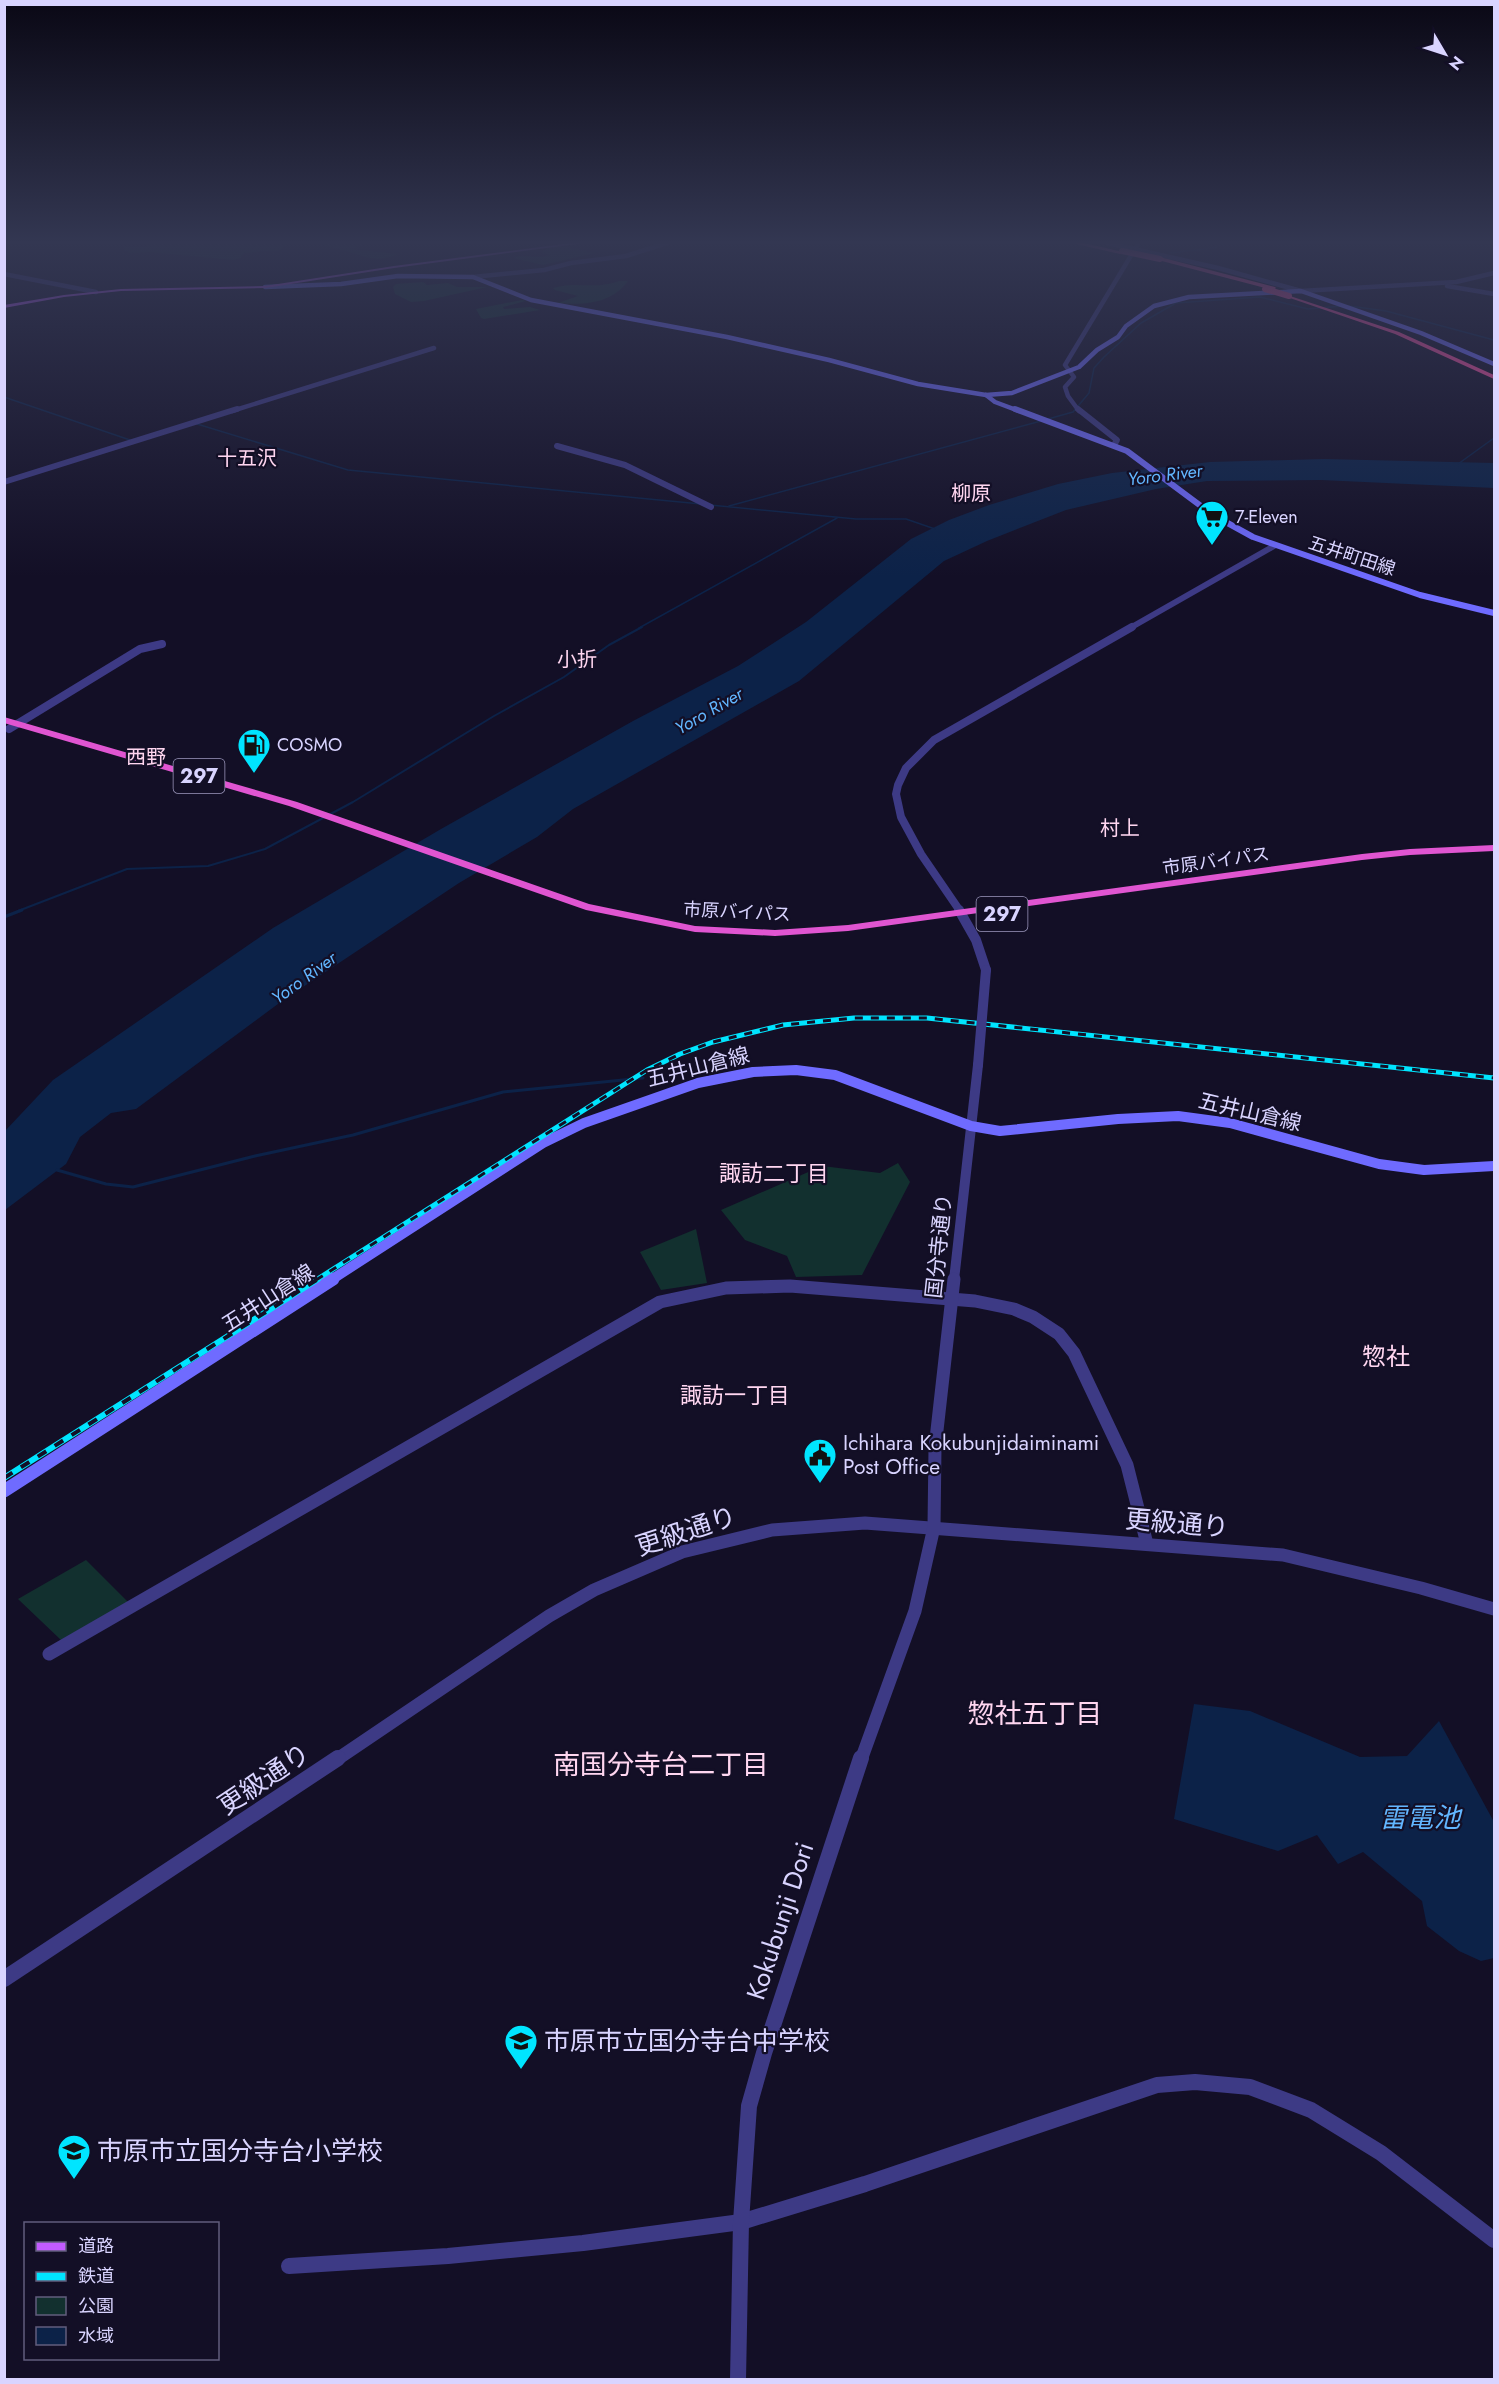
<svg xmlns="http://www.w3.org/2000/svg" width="1499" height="2384" font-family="Jost,'Noto Sans JP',sans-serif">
  <rect width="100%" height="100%" fill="#130f26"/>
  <!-- green -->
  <g fill="#12302f">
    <polygon points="150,243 286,243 280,250 243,253 241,258 233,260 150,252 130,253 124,250 124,246 145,247 152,244"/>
    <path d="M320 243H360L362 245 352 249 397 254C375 264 364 256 343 250 335 248 326 247 320 243Z"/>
    <path d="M559 245 595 253 543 265 513 258C524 253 538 260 549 255L542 252 547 248Z"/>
    <path d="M619 281H628C611 304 585 305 558 303L578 296 555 290 553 288C578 281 594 290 619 281Z"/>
    <polygon points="423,282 427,285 448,283 457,287 487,287 424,301 411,302 395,294 393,287 396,284"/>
    <polygon points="522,300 526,301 503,307 504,309 530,307 540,310 484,319 481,318 476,309"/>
    <polygon points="898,1163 910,1182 862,1275 796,1277 787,1256 745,1240 721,1210 822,1166 880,1173"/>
    <polygon points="696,1229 707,1283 661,1290 640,1252"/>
    <polygon points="86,1560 128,1602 61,1640 18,1599"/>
  </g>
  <!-- water -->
  <g fill="#0c2248">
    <polygon points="1324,459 1494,463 1494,488 1321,480 1207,481 1156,489 1066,510 987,541 944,561 799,681 573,809 537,837 459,883 282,1001 136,1109 111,1113 80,1137 66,1164 5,1210 5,1131 53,1080 273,928 441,829 633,721 738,666 806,622 911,539 949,520 989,505 1058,484 1112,473 1210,462"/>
    <polygon points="1194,1704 1250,1711 1360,1757 1407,1756 1439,1721 1494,1822 1494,1958 1481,1961 1459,1951 1427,1926 1422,1901 1363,1852 1338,1864 1317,1835 1278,1851 1174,1819"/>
  </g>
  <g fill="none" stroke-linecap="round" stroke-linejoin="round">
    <!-- stream-far2 -->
    <g stroke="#0c2248" stroke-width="1.5">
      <polyline points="1169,253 1214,248 1225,243"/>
      <polyline points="1349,306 1386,311 1494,340"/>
      <polyline points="4,397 130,440"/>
      <polyline points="1048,419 1073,412 1089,393 1094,368 1104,357 1141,323 1176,303 1260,297 1308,309 1342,306"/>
      <polyline points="197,424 348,470 701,504"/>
      <polyline points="1458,464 1494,438"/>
      <polyline points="710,505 856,519 906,519 935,529"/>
      <polyline points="729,506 1041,421"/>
      <polyline points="639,628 837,518"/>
    </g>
    <!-- stream-far1 -->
    <polyline stroke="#0c2248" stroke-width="2" points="18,911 127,869 208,866 265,849 353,802 494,716 564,677 609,645 642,627"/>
    <!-- stream -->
    <g stroke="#0c2248" stroke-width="3">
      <polyline points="4,917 22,910"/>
      <polyline points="57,1170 106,1184 133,1187 255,1156 353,1135 503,1092 643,1078"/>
    </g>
    <!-- tertiary-far5 -->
    <g stroke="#3d3a85" stroke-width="4.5">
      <polyline points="1108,243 1218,268 1301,291 1456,282 1494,273"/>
      <polyline points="4,274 96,292"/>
      <polyline points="473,277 544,270 571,263 626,256 667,243"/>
      <polyline points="1447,286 1494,294"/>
      <polyline points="232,411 434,348"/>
      <polyline points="1079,411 1068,396 1065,387 1074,377 1065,365 1138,244"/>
    </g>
    <!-- tertiary-far4 -->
    <g stroke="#3d3a85" stroke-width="6">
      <polyline points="1078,409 1117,440 1114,445"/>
      <polyline points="557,446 625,465 711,507"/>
      <polyline points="4,482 237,409"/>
      <polyline points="1130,628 1274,546"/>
    </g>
    <!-- tertiary-far3 -->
    <g stroke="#3d3a85" stroke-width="8">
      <polyline points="9,729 140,649 162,644"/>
      <polyline points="960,911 921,854 901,817 896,794 898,785 906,768 934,740 1132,627"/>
    </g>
    <!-- tertiary-far2 -->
    <g stroke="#3d3a85" stroke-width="10">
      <polyline points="959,910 976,940 986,970"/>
      <polyline points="954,1280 978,1065"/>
    </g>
    <!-- tertiary-far1 -->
    <g stroke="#3d3a85" stroke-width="13">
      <polyline points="49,1654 660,1302 726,1288 790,1286 975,1301 1014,1309 1033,1317 1059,1334 1074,1353 1127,1465 1147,1544"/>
      <polyline points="336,1760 549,1616 594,1590 682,1552 772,1530 865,1523 1283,1555 1421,1588 1494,1609"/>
      <polyline points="861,1760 915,1611 934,1527 935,1448 954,1279"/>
    </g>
    <!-- tertiary -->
    <g stroke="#3d3a85" stroke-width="16">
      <polyline points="4,1979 338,1758"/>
      <polyline points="289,2266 448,2256 583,2243 741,2222 865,2184 1157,2085 1195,2082 1250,2087 1311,2110 1381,2153 1494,2240"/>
      <polyline points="738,2380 741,2222 749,2106 764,2053 861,1758"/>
    </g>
    <!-- secondary-far3 -->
    <g stroke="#6f6bff" stroke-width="4.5">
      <polyline points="265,287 341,284 398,276 473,277 531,300 727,337 829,360 918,384 986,395 1012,393 1079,367 1097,350 1118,337 1126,326 1154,306 1189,297 1301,291 1421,333 1494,364"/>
      <polyline points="986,395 995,402 1019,411"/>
    </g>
    <!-- secondary-far2 -->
    <polyline stroke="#6f6bff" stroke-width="6" points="1015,409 1127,451 1213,515 1253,537 1420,595 1494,613"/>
    <!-- secondary-far1 -->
    <polyline stroke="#6f6bff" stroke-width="10" points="331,1280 543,1143 584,1123 698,1083 753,1072 796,1070 835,1075 971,1126 1000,1131 1118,1119 1178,1116 1230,1123 1379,1164 1424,1170 1494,1166"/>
    <!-- secondary -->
    <polyline stroke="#6f6bff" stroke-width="13" points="4,1491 333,1279"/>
    <!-- primary -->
    <polygon fill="#c25bff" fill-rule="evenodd" points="571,243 585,243 394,268 265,288 121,291 64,297 4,308 4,305 64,295 121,289 265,286 394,266"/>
    <!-- trunk -->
    <polygon fill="#e055d1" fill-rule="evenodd" points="4,717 297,802 589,904 695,926 775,930 848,925 1362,854 1410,849 1494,845 1494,851 1410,855 1362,860 848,931 775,936 695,932 586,910 289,806 4,723"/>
    <!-- motorway -->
    <g fill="#ff4fa3" fill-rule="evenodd">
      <polygon points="1072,243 1084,243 1123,252 1120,254"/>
      <polygon points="1160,257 1275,287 1276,288 1273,290 1158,260"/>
      <polygon points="1287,295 1399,332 1494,375 1494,379 1395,334 1287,297"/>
    </g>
    <defs>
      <polyline id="rail-far1" points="316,1280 647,1070 680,1054 713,1042 783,1025 854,1018 927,1018 1494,1078"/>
      <polyline id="rail" points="4,1478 318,1279"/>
    </defs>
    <!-- rail-far1 casing -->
    <use href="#rail-far1" stroke="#00e5ff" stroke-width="5"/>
    <!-- rail casing -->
    <use href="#rail" stroke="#00e5ff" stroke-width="6"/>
    <!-- rail-far1 -->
    <use href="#rail-far1" stroke="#130f26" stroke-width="3" stroke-dasharray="8" stroke-linecap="butt"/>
    <!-- rail -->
    <use href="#rail" stroke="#130f26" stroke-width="4" stroke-dasharray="10" stroke-linecap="butt"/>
    <!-- tertiary-bridge -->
    <polyline stroke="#3d3a85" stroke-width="10" points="978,1065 986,970"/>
    <!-- motorway-bridge -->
    <g stroke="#ff4fa3" stroke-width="6">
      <polyline points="1122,251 1160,259"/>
      <polyline points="1265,289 1289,296"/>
    </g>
  </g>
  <!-- sky -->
  <linearGradient id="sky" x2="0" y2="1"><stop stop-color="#0a0815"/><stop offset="0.42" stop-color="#333752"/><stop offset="1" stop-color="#333752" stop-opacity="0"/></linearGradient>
  <rect width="1499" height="577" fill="url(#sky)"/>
  <!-- icons -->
  <defs>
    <symbol id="supermarket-pin" viewBox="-11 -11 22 30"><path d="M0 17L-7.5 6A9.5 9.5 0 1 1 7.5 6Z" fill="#00e5ff" stroke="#130f26"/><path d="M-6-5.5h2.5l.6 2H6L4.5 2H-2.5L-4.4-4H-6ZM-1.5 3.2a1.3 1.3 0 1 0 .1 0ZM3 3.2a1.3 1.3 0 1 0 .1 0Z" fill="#111"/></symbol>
    <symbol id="fuel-pin" viewBox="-11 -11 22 30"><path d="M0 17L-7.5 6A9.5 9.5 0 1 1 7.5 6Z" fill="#00e5ff" stroke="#130f26"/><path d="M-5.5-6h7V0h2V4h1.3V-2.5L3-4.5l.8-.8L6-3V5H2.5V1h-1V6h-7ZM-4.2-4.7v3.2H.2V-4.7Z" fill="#111"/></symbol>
    <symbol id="civic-pin" viewBox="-11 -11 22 30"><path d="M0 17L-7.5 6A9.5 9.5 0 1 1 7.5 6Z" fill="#00e5ff" stroke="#130f26"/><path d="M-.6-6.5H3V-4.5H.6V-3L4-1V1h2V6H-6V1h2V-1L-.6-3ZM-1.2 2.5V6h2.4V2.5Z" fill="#111"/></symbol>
    <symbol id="school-pin" viewBox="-11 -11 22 30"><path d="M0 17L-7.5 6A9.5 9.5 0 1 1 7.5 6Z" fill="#00e5ff" stroke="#130f26"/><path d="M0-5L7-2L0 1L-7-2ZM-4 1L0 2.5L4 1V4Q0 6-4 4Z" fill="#111"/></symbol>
  </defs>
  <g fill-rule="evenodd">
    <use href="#supermarket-pin" x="1193" y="498" width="38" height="52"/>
    <use href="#fuel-pin" x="235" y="726" width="38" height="52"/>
    <use href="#civic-pin" x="801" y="1436" width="38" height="52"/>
    <use href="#school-pin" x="502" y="2022" width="38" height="52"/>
    <use href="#school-pin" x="55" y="2132" width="38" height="52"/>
  </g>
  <g text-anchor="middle" stroke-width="4.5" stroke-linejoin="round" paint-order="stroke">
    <!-- far-water labels -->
    <g font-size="18" font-style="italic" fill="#62b6ff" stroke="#130f26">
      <text transform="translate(1165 475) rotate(-7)" y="6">Yoro River</text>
      <text transform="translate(709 711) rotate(-30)" y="6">Yoro River</text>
      <text transform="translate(304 978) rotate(-36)" y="6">Yoro River</text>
    </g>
    <!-- far-poi labels -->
    <g font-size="18" fill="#d9d4ff" stroke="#130f26" text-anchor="start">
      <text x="1235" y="523">7-Eleven</text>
      <text x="277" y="751">COSMO</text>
    </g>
    <!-- far-street labels -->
    <g font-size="18" fill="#d9d4ff" stroke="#130f26">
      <text transform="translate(1352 556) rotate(18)" y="6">五井町田線</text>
      <text transform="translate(1216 861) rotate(-8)" y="6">市原バイパス</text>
      <text transform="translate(737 912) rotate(3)" y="6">市原バイパス</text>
    </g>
    <!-- far-quarter labels -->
    <g font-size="20" fill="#ffd6f0" stroke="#130f26">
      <text x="247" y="465">十五沢</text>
      <text x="971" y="500">柳原</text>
      <text x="577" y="666">小折</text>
      <text x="146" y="764">西野</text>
      <text x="1120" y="835">村上</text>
    </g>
    <!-- shield labels -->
    <g fill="#130f26" stroke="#9e99be" stroke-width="1.5">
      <rect x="173.5" y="759" width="51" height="34" rx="4.5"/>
      <rect x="976.5" y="897" width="51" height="34" rx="4.5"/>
    </g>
    <g font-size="20" font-weight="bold" fill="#d9d4ff">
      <text x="199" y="783">297</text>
      <text x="1002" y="921">297</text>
    </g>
    <!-- street labels -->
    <g font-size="21" fill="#d9d4ff" stroke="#130f26">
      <text transform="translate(698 1067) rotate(-14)" y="7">五井山倉線</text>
      <text transform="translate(1250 1112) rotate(13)" y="7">五井山倉線</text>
      <text transform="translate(939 1246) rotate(-84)" y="7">国分寺通り</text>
      <text transform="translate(268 1298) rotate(-33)" y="7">五井山倉線</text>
    </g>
    <!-- poi labels -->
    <g font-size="21" fill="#d9d4ff" stroke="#130f26" text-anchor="start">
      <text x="843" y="1450">Ichihara Kokubunjidaiminami<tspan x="843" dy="24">Post Office</tspan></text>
    </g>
    <!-- neighbourhood labels -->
    <g font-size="22" fill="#ffd6f0" stroke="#130f26">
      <text x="774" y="1181">諏訪二丁目</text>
      <text x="735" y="1403">諏訪一丁目</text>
    </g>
    <!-- quarter labels -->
    <g font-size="24" fill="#ffd6f0" stroke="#130f26">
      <text x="1386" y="1365">惣社</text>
    </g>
    <!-- near-street labels -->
    <g font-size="26" fill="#d9d4ff" stroke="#130f26">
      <text transform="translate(1177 1523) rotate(5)" y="9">更級通り</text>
      <text transform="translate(686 1531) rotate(-18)" y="9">更級通り</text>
      <text transform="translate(264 1779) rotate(-34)" y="9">更級通り</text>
      <text transform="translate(780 1921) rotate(-72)" y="9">Kokubunji Dori</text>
    </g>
    <!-- near-poi labels -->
    <g font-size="26" fill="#d9d4ff" stroke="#130f26" text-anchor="start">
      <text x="544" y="2050">市原市立国分寺台中学校</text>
      <text x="97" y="2160">市原市立国分寺台小学校</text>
    </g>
    <!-- near-neighbourhood labels -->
    <g font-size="27" fill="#ffd6f0" stroke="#130f26">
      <text x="1035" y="1723">惣社五丁目</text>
      <text x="661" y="1774">南国分寺台二丁目</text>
    </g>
    <!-- near-water labels -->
    <g font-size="27" font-style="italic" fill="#62b6ff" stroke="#130f26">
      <text x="1420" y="1827">雷電池</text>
    </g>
  </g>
  <!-- border -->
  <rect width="1499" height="2384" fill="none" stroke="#d9d4ff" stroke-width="12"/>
  <!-- legend -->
  <rect x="24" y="2222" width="195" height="138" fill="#130f26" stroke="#625e7d" stroke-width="1.5"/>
  <rect x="36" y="2242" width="30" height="9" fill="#c25bff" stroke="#625e7d" stroke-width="1.5"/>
  <text x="78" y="2252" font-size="18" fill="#d9d4ff">道路</text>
  <rect x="36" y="2272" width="30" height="9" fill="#00e5ff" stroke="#625e7d" stroke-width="1.5"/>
  <text x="78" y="2282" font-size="18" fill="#d9d4ff">鉄道</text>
  <rect x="36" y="2297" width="30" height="18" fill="#12302f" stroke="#625e7d" stroke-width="1.5"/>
  <text x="78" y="2312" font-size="18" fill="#d9d4ff">公園</text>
  <rect x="36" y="2327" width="30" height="18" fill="#0c2248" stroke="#625e7d" stroke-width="1.5"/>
  <text x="78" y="2342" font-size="18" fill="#d9d4ff">水域</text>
  <!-- north arrow -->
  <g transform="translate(1445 54) rotate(129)" stroke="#130f26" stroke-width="4.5" paint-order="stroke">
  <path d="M0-4.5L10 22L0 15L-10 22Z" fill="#d9d4ff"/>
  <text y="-9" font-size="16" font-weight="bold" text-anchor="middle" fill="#d9d4ff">N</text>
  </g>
</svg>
